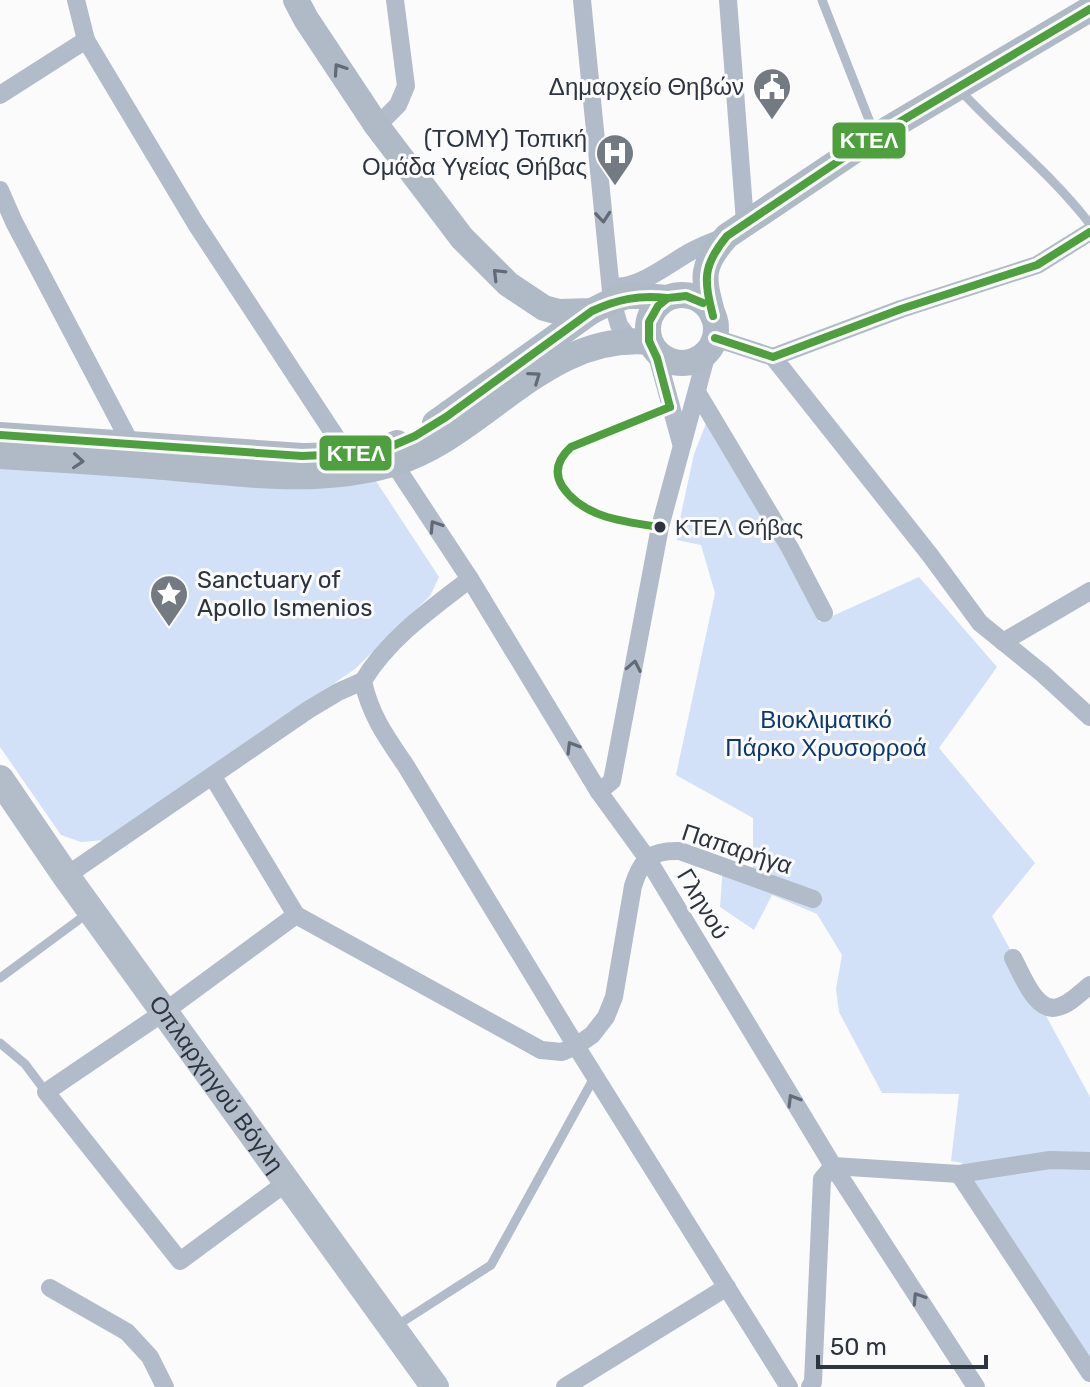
<svg xmlns="http://www.w3.org/2000/svg" width="1090" height="1387" font-family="Rubik,sans-serif">
  <rect width="100%" height="100%" fill="#fbfbfb"/>
  <!-- green -->
  <g fill="#d2e1f7">
    <polygon points="707,421 802,585 819,622 919,577 997,667 939,748 1035,863 992,916 1090,1097 1090,1358 962,1163 951,1161 959,1094 882,1093 839,1012 836,989 842,955 817,914 772,895 754,930 720,907 723,865 753,880 753,818 676,775 715,593 701,545 677,540 678,528 694,454"/>
    <polygon points="0,462 372,475 439,577 430,596 355,669 105,840 81,842 61,835 0,747"/>
  </g>
  <g fill="none" stroke-linecap="round" stroke-linejoin="round">
    <!-- lane -->
    <g stroke="#b1bbc9" stroke-width="9">
      <polyline points="822,0 875,135"/>
      <path d="M959 89C1002 136 1051 173 1090 224"/>
      <path d="M660 527C625 522 580 518 561 484 552 468 559 457 571 447L670 407"/>
      <polyline points="0,978 88,913"/>
      <polyline points="0,1043 25,1064 46,1092"/>
      <polyline points="396,1326 491,1265 595,1076"/>
    </g>
    <!-- street -->
    <g stroke="#b1bbc9" stroke-width="18">
      <polyline points="76,0 86,40 196,224 347,454"/>
      <polyline points="582,0 612,301 619,325 630,340"/>
      <polyline points="728,0 745,222"/>
      <polyline points="0,95 86,40"/>
      <polyline points="377,126 398,105 406,86 395,0"/>
      <polyline points="0,190 14,222 131,444"/>
      <path d="M615 286C637 290 670 263 690 252 701 246 713 241 725 237"/>
      <polyline points="715,338 773,357 930,555 980,623 1043,674 1090,717"/>
      <polyline points="656,352 681,443"/>
      <polyline points="773,357 901,309 1037,265 1090,232"/>
      <polyline points="697,392 790,548 824,613"/>
      <polyline points="389,456 470,579 599,792 647,858 833,1166 976,1387"/>
      <path d="M470 579C432 608 388 639 363 681 370 715 387 738 406 766L576 1046 789 1387"/>
      <polyline points="1003,642 1090,591"/>
      <path d="M213 777 296 915 541 1050 562 1052 576 1046 592 1035 606 1017 614 997 633 886C642 858 651 850 680 851L813 899"/>
      <polyline points="599,792 612,781 660,527 707,353"/>
      <polyline points="66,876 308,710 338,692 363,681"/>
      <path d="M1013 958C1022 974 1036 1014 1058 1007 1070 1004 1081 992 1090 985"/>
      <polyline points="833,1166 959,1174 1050,1160 1090,1161"/>
      <polyline points="959,1174 1090,1373"/>
      <polyline points="287,1182 180,1261 46,1092 164,1012 296,915"/>
      <polyline points="50,1288 127,1332 150,1357 165,1387"/>
      <polyline points="565,1387 727,1287"/>
      <polyline points="810,1387 813,1382 822,1179 833,1166"/>
    </g>
    <!-- secondary -->
    <g stroke="#b0bac7" stroke-width="26">
      <polyline points="296,0 306,19 377,126 462,238 508,284 544,308 559,312 592,311 612,301 627,296 643,296 667,298"/>
      <circle cx="682" cy="329" r="34"/>
      <path d="M713 316C703 278 699 267 727 236L876 136 1090 9"/>
      <polyline points="435,423 592,311"/>
      <path d="M0 435 302 456C334 455 368 456 397 443"/>
      <path d="M0 456C50 459 101 462 151 466 232 472 313 487 392 464 486 436 544 332 650 342"/>
    </g>
    <!-- primary -->
    <path stroke="#b3bcc9" stroke-width="28" id="s1" d="M0 779 66 876 435 1387"/>
    <defs>
      <g id="bus-1">
        <path d="M713 316C704 280 702 266 727 236L876 136 1090 9"/>
        <polyline points="715,338 773,357 901,309 1037,265 1090,232"/>
        <polyline points="670,407 657,358 649,341 649,322 658,306 668,298 686,296 703,303"/>
        <path d="M0 435 302 456 347 454 385 449 415 436 446 417 592 311C618 299 639 295 667 298"/>
        <path d="M660 527C625 522 583 518 562 486 553 471 559 458 571 447L670 407"/>
      </g>
    </defs>
    <!-- bus-1 casing -->
    <use href="#bus-1" stroke="#fbfbfb" stroke-width="14"/>
    <!-- bus-1 -->
    <use href="#bus-1" stroke="#4ea03e" stroke-width="8"/>
  </g>
  <!-- one-way arrows -->
  <defs><path id="oneway-chevron" d="M-2-3.5L2.5 0L-2 3.5" fill="none" stroke-width="1.6" stroke-linecap="round" stroke-linejoin="round" transform="scale(2)"/></defs>
  <g stroke="#616a75">
    <use href="#oneway-chevron" transform="translate(339 69) rotate(-124)"/>
    <use href="#oneway-chevron" transform="translate(498 274) rotate(-135)"/>
    <use href="#oneway-chevron" transform="translate(535 377) rotate(-35)"/>
    <use href="#oneway-chevron" transform="translate(78 461) rotate(4)"/>
  </g>
  <g stroke="#616a76">
    <use href="#oneway-chevron" transform="translate(603 217) rotate(85)"/>
    <use href="#oneway-chevron" transform="translate(435 526) rotate(-123)"/>
    <use href="#oneway-chevron" transform="translate(634 666) rotate(-79)"/>
    <use href="#oneway-chevron" transform="translate(572 747) rotate(-121)"/>
    <use href="#oneway-chevron" transform="translate(793 1100) rotate(-121)"/>
    <use href="#oneway-chevron" transform="translate(918 1298) rotate(-123)"/>
  </g>
  <!-- icons -->
  <defs>
    <symbol id="civic-pin" viewBox="-11 -11 22 30"><path d="M0 17L-7.5 6A9.5 9.5 0 1 1 7.5 6Z" fill="#747a81" stroke="#fbfbfb"/><path d="M-.6-6.5H3V-4.5H.6V-3L4-1V1h2V6H-6V1h2V-1L-.6-3ZM-1.2 2.5V6h2.4V2.5Z" fill="#fff"/></symbol>
    <symbol id="hospital-pin" viewBox="-11 -11 22 30"><path d="M0 17L-7.5 6A9.5 9.5 0 1 1 7.5 6Z" fill="#747a81" stroke="#fbfbfb"/><path d="M-5-5h3v3.5h4V-5h3V5h-3V1.5h-4V5h-3Z" fill="#fff"/></symbol>
    <symbol id="sight-pin" viewBox="-11 -11 22 30"><path d="M0 17L-7.5 6A9.5 9.5 0 1 1 7.5 6Z" fill="#747a81" stroke="#fbfbfb"/><path d="M0-6L1.8-2.2L6-1.7L2.9 1.2L3.7 5.4L0 3.3L-3.7 5.4L-2.9 1.2L-6-1.7L-1.8-2.2Z" fill="#fff"/></symbol>
  </defs>
  <g fill-rule="evenodd">
    <use href="#civic-pin" x="750" y="65" width="44" height="60"/>
    <use href="#hospital-pin" x="593" y="131" width="44" height="60"/>
    <use href="#sight-pin" x="147" y="572" width="44" height="60"/>
  </g>
  <!-- markers -->
  <circle fill="#2c343f" stroke="#fbfbfb" stroke-width="3" cx="660" cy="527" r="7"/>
  <g text-anchor="middle" stroke-width="6" stroke-linejoin="round" paint-order="stroke">
    <!-- bus labels -->
    <g font-size="22" fill="#2c343f" stroke="#fbfbfb" text-anchor="start">
      <text x="675" y="535">ΚΤΕΛ Θήβας</text>
    </g>
    <!-- poi labels -->
    <g font-size="24" fill="#2c343f" stroke="#fbfbfb" text-anchor="end">
      <text x="744" y="95">Δημαρχείο Θηβών</text>
      <text x="587" y="147">(ΤΟΜΥ) Τοπική<tspan x="587" dy="28">Ομάδα Υγείας Θήβας</tspan></text>
      <text x="197" y="588" text-anchor="start">Sanctuary of<tspan x="197" dy="28">Apollo Ismenios</tspan></text>
    </g>
    <!-- park labels -->
    <g font-size="24" fill="#0a3871" stroke="#fbfbfb">
      <text x="826" y="728">Βιοκλιματικό<tspan x="826" dy="28">Πάρκο Χρυσορροά</tspan></text>
    </g>
    <!-- street labels -->
    <g font-size="24" fill="#2c343f" stroke="#fbfbfb">
      <text transform="translate(737 849) rotate(18)" y="8">Παπαρήγα</text>
      <text transform="translate(703 904) rotate(59)" y="8">Γληνού</text>
      <text dy="8" stroke="none"><textPath href="#s1" startOffset="374">Οπλαρχηγού Βόγλη</textPath></text>
    </g>
  </g>
  <g stroke="#fbfbfb" stroke-width="3">
    <rect x="831" y="121" width="76" height="39" rx="8" fill="#4ea03e"/>
    <rect x="318" y="434" width="75" height="38" rx="8" fill="#4ea03e"/>
  </g>
  <g font-size="22" text-anchor="middle" font-weight="bold" fill="#fff">
    <text x="869" y="148">ΚΤΕΛ</text>
    <text x="356" y="461">ΚΤΕΛ</text>
  </g>
  <!-- scale -->
  <path d="M818 1355v12h168v-12" fill="none" stroke="#2c343f" stroke-width="4"/>
  <text x="830" y="1355" font-size="24" fill="#2c343f" stroke="#fbfbfb" stroke-width="6" paint-order="stroke">50 m</text>
</svg>
